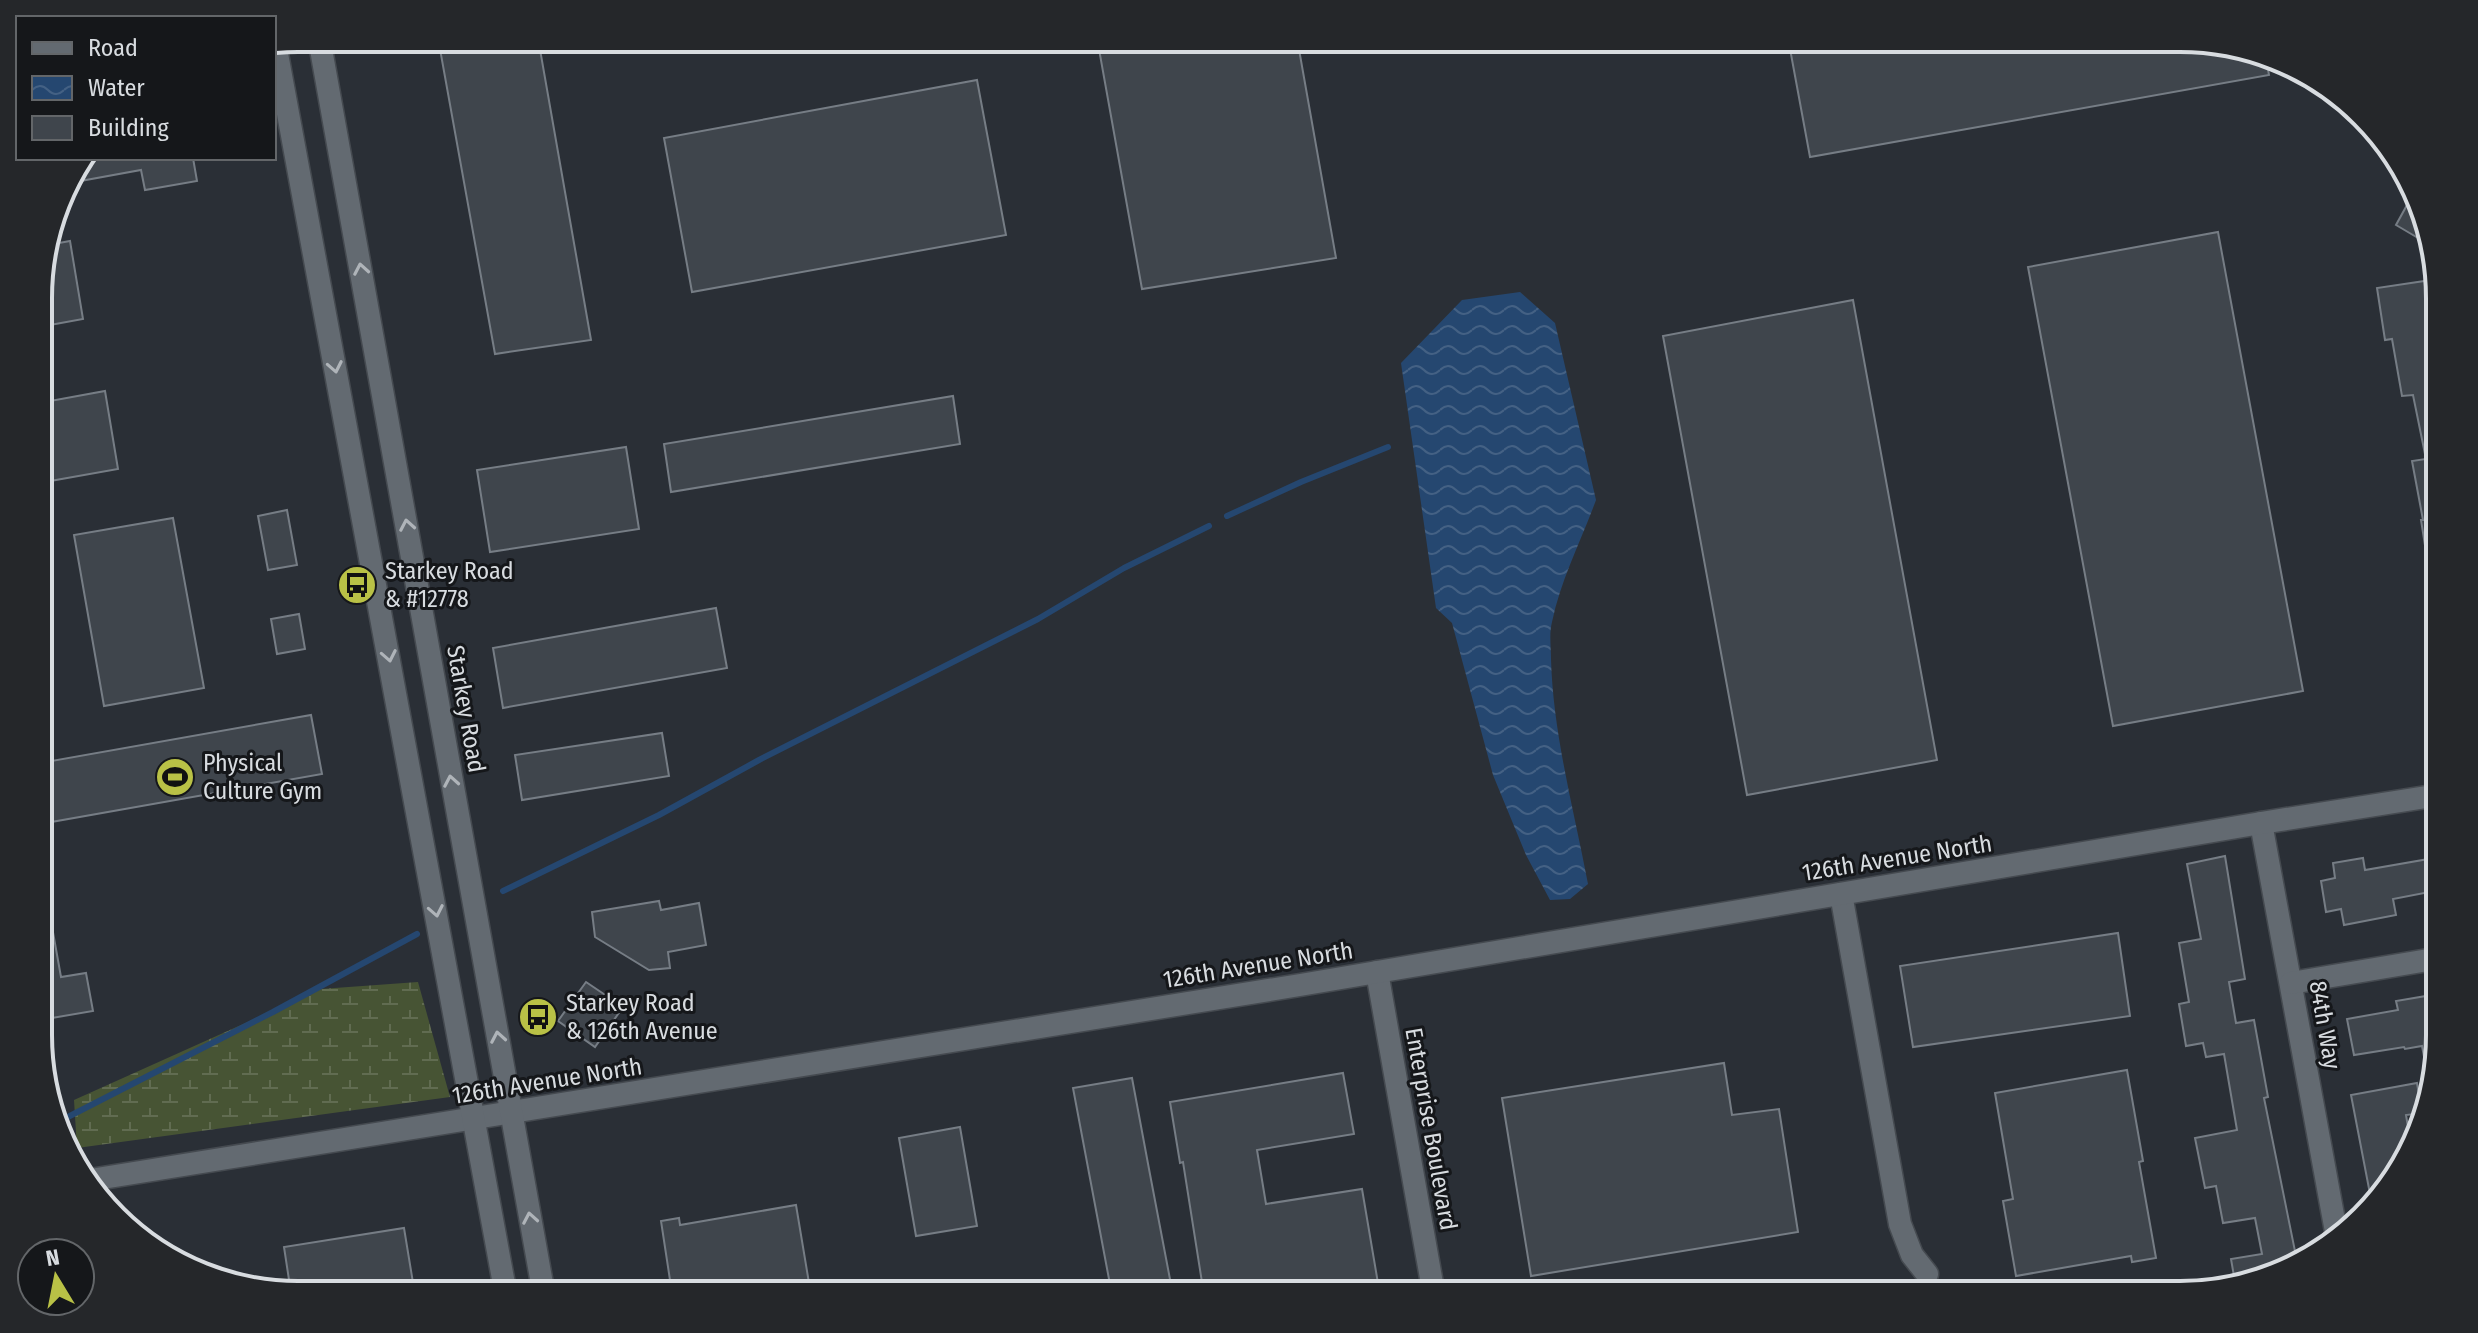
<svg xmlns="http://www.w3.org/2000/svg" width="2478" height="1333" font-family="'Fira Sans Condensed',sans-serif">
  <defs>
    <pattern id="wetland-marsh" width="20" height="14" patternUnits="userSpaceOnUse" patternTransform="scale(2)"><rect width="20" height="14" fill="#475434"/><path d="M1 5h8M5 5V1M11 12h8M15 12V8" fill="none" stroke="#616c51"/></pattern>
    <pattern id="water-waves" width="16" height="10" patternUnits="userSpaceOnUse" patternTransform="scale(2)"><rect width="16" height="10" fill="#254770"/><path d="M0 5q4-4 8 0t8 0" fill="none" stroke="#446184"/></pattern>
  </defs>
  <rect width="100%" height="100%" fill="#2a2f36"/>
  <!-- wetland -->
  <polygon fill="url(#wetland-marsh)" points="418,982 450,1097 77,1148 74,1100 321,989"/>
  <!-- water -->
  <path fill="url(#water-waves)" d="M1520 292 1555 323 1596 500C1581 541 1561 579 1552 622 1549 633 1551 647 1551 659 1553 734 1574 810 1588 884L1570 899 1550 900 1526 855 1493 775 1452 623 1436 608 1401 363 1462 300Z"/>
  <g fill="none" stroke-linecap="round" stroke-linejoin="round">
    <!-- stream -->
    <g stroke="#254770" stroke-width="6">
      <polyline points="1227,516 1301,482 1388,447"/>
      <polyline points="503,891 659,815 759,760 1038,619 1124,568 1209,526"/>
      <polyline points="60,1121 273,1012 417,934"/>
    </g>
  </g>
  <!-- building -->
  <g fill="#3f454c" stroke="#767d85" stroke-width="2">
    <polygon points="438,38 538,38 591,340 495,354"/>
    <polygon points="1097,38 1297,38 1336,258 1142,289"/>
    <polygon points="1788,38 2180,38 2266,58 2269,75 1810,157"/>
    <polygon points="977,80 1006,235 692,292 664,138"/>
    <polygon points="84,158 193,158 197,181 145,190 141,170 64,184"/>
    <polygon points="2412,196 2430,245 2396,225"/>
    <polygon points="2218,232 2303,691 2113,726 2028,267"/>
    <polygon points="70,241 83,319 39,327 39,280 48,245"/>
    <polygon points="2438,279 2439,570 2429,571 2421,520 2423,520 2412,461 2426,459 2413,395 2402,396 2392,339 2385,340 2377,288"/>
    <polygon points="1853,300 1937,760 1747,795 1663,336"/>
    <polygon points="105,391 118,469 39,483 39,403"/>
    <polygon points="953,396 960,444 671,492 664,444"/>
    <polygon points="626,447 639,529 490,552 477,470"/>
    <polygon points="287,510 297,565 268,570 258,516"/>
    <polygon points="173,518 204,688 104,706 74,535"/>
    <polygon points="716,608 727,668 503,708 493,648"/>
    <polygon points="299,614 305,649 277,654 271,619"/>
    <polygon points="311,715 322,774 40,824 40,763"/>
    <polygon points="662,733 669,776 522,800 515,755"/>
    <polygon points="2225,856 2245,979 2229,982 2236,1023 2254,1020 2268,1097 2264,1098 2297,1261 2235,1282 2231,1259 2262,1254 2255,1218 2223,1223 2216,1186 2205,1188 2195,1138 2237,1130 2224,1054 2206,1057 2203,1043 2186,1046 2179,1004 2189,1002 2179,943 2201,939 2187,864"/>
    <polygon points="2440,857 2440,890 2393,899 2396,915 2344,925 2341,909 2326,912 2321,881 2335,878 2333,863 2363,858 2365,870"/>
    <polygon points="659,901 661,910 699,903 706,945 668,952 670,968 649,970 595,937 592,912"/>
    <polygon points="49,910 61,977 86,973 93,1011 40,1020 40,911"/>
    <polygon points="2118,933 2130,1016 1913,1047 1900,966"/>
    <polygon points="586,982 623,1007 595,1047 558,1021"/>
    <polygon points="2432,995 2435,1011 2440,1010 2440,1036 2429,1083 2422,1046 2405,1049 2404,1047 2354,1055 2347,1019 2398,1010 2396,1001"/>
    <polygon points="1724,1063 1732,1115 1779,1109 1798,1232 1531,1276 1502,1098"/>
    <polygon points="2127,1070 2143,1161 2139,1162 2156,1258 2132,1262 2131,1256 2016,1276 2003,1201 2013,1199 1995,1093"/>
    <polygon points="1343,1073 1354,1134 1257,1150 1266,1204 1362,1189 1380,1295 1204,1295 1183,1162 1180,1163 1170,1102"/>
    <polygon points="1132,1078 1149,1169 1173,1295 1112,1295 1073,1088"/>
    <polygon points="2417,1083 2422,1113 2406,1115 2412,1151 2371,1199 2351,1095"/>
    <polygon points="960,1127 977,1226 916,1236 899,1138"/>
    <polygon points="796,1205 811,1295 638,1295 637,1287 670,1280 661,1221 679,1218 680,1225"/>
    <polygon points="404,1228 415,1295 371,1295 370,1289 330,1295 291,1293 284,1247"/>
  </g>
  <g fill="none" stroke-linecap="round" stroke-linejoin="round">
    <defs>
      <g id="minor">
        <polyline points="2261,823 2337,1237"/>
        <polyline points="1841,894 1900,1224 1912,1255 1927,1274"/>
        <polyline points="1377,972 1434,1295"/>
        <polyline points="2291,983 2440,958"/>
        <polyline points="84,1181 1300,985 2261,823 2439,795"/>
      </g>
      <g id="secondary">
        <polyline points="319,38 544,1295"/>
        <polyline points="275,43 506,1295"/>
      </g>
    </defs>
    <!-- minor casing -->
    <use href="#minor" stroke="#454a50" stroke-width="25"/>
    <!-- secondary casing -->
    <use href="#secondary" stroke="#454a50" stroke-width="25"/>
    <!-- minor -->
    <use href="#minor" stroke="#636a71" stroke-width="22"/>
    <!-- secondary -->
    <use href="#secondary" stroke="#636a71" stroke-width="22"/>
  </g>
  <!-- one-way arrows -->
  <defs><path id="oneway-chevron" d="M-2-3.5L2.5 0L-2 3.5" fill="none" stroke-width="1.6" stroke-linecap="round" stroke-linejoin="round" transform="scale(2)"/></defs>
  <g stroke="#afb4b9">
    <use href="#oneway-chevron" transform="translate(361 269) rotate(-100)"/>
    <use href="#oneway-chevron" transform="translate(335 367) rotate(79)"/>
    <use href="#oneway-chevron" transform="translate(407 525) rotate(-100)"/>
    <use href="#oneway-chevron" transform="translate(389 656) rotate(79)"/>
    <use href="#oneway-chevron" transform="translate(451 781) rotate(-100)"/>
    <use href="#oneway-chevron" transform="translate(436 911) rotate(79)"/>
    <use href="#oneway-chevron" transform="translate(498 1037) rotate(-100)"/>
    <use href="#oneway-chevron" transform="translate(530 1218) rotate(-100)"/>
  </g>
  <!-- icons -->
  <defs>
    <symbol id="bus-disc" viewBox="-11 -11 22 22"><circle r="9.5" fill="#b9c146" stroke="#15171a"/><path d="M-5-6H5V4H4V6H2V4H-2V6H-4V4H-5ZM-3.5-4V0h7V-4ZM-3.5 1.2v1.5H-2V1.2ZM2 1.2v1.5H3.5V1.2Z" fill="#111"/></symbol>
    <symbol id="stadium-disc" viewBox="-11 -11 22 22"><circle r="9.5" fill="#b9c146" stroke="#15171a"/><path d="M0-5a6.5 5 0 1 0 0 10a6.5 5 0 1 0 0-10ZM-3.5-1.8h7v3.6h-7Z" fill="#111"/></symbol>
  </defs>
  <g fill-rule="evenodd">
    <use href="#bus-disc" x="335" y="563" width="44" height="44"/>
    <use href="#stadium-disc" x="153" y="755" width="44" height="44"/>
    <use href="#bus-disc" x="516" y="995" width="44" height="44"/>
  </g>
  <g text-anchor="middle" stroke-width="6" stroke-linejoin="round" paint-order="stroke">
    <!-- poi labels -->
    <g font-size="24" fill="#d8dce0" stroke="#15171a" text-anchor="start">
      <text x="385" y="579">Starkey Road<tspan x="385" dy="28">&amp; #12778</tspan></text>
      <text x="203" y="771">Physical<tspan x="203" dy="28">Culture Gym</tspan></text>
      <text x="566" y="1011">Starkey Road<tspan x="566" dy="28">&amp; 126th Avenue</tspan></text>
    </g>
    <!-- street labels -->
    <g font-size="24" fill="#d8dce0" stroke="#15171a">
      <text transform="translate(466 709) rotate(80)" y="8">Starkey Road</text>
      <text transform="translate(1897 858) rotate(-9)" y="8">126th Avenue North</text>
      <text transform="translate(1258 965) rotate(-9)" y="8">126th Avenue North</text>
      <text transform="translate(2325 1025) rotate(80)" y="8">84th Way</text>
      <text transform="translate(547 1081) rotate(-9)" y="8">126th Avenue North</text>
      <text transform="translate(1431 1129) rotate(80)" y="8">Enterprise Boulevard</text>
    </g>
  </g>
  <!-- crop -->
  <path d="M0 0H2478V1333H0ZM298 52H2180A246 246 0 0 1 2426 298V1035A246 246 0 0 1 2180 1281H298A246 246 0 0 1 52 1035V298A246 246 0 0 1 298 52Z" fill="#25272a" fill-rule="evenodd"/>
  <path fill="none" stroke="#d8dce0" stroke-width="4" d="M298 52H2180A246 246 0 0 1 2426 298V1035A246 246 0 0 1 2180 1281H298A246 246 0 0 1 52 1035V298A246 246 0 0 1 298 52Z"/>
  <!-- legend -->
  <rect x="16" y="16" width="260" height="144" fill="#15171a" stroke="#636669" stroke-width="2"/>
  <rect x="32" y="42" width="40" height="12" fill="#636a71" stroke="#636669" stroke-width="2"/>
  <text x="88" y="56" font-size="24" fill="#d8dce0">Road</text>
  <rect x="32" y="76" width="40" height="24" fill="url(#water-waves)" stroke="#636669" stroke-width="2"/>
  <text x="88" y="96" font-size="24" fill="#d8dce0">Water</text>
  <rect x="32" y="116" width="40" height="24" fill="#3f454c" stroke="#636669" stroke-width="2"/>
  <text x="88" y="136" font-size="24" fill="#d8dce0">Building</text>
  <!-- north arrow -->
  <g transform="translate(56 1277) rotate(350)"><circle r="38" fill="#15171a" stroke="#636669" stroke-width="2"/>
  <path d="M0-6L14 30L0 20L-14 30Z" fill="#b9c146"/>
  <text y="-12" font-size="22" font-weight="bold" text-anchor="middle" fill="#d8dce0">N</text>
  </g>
</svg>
